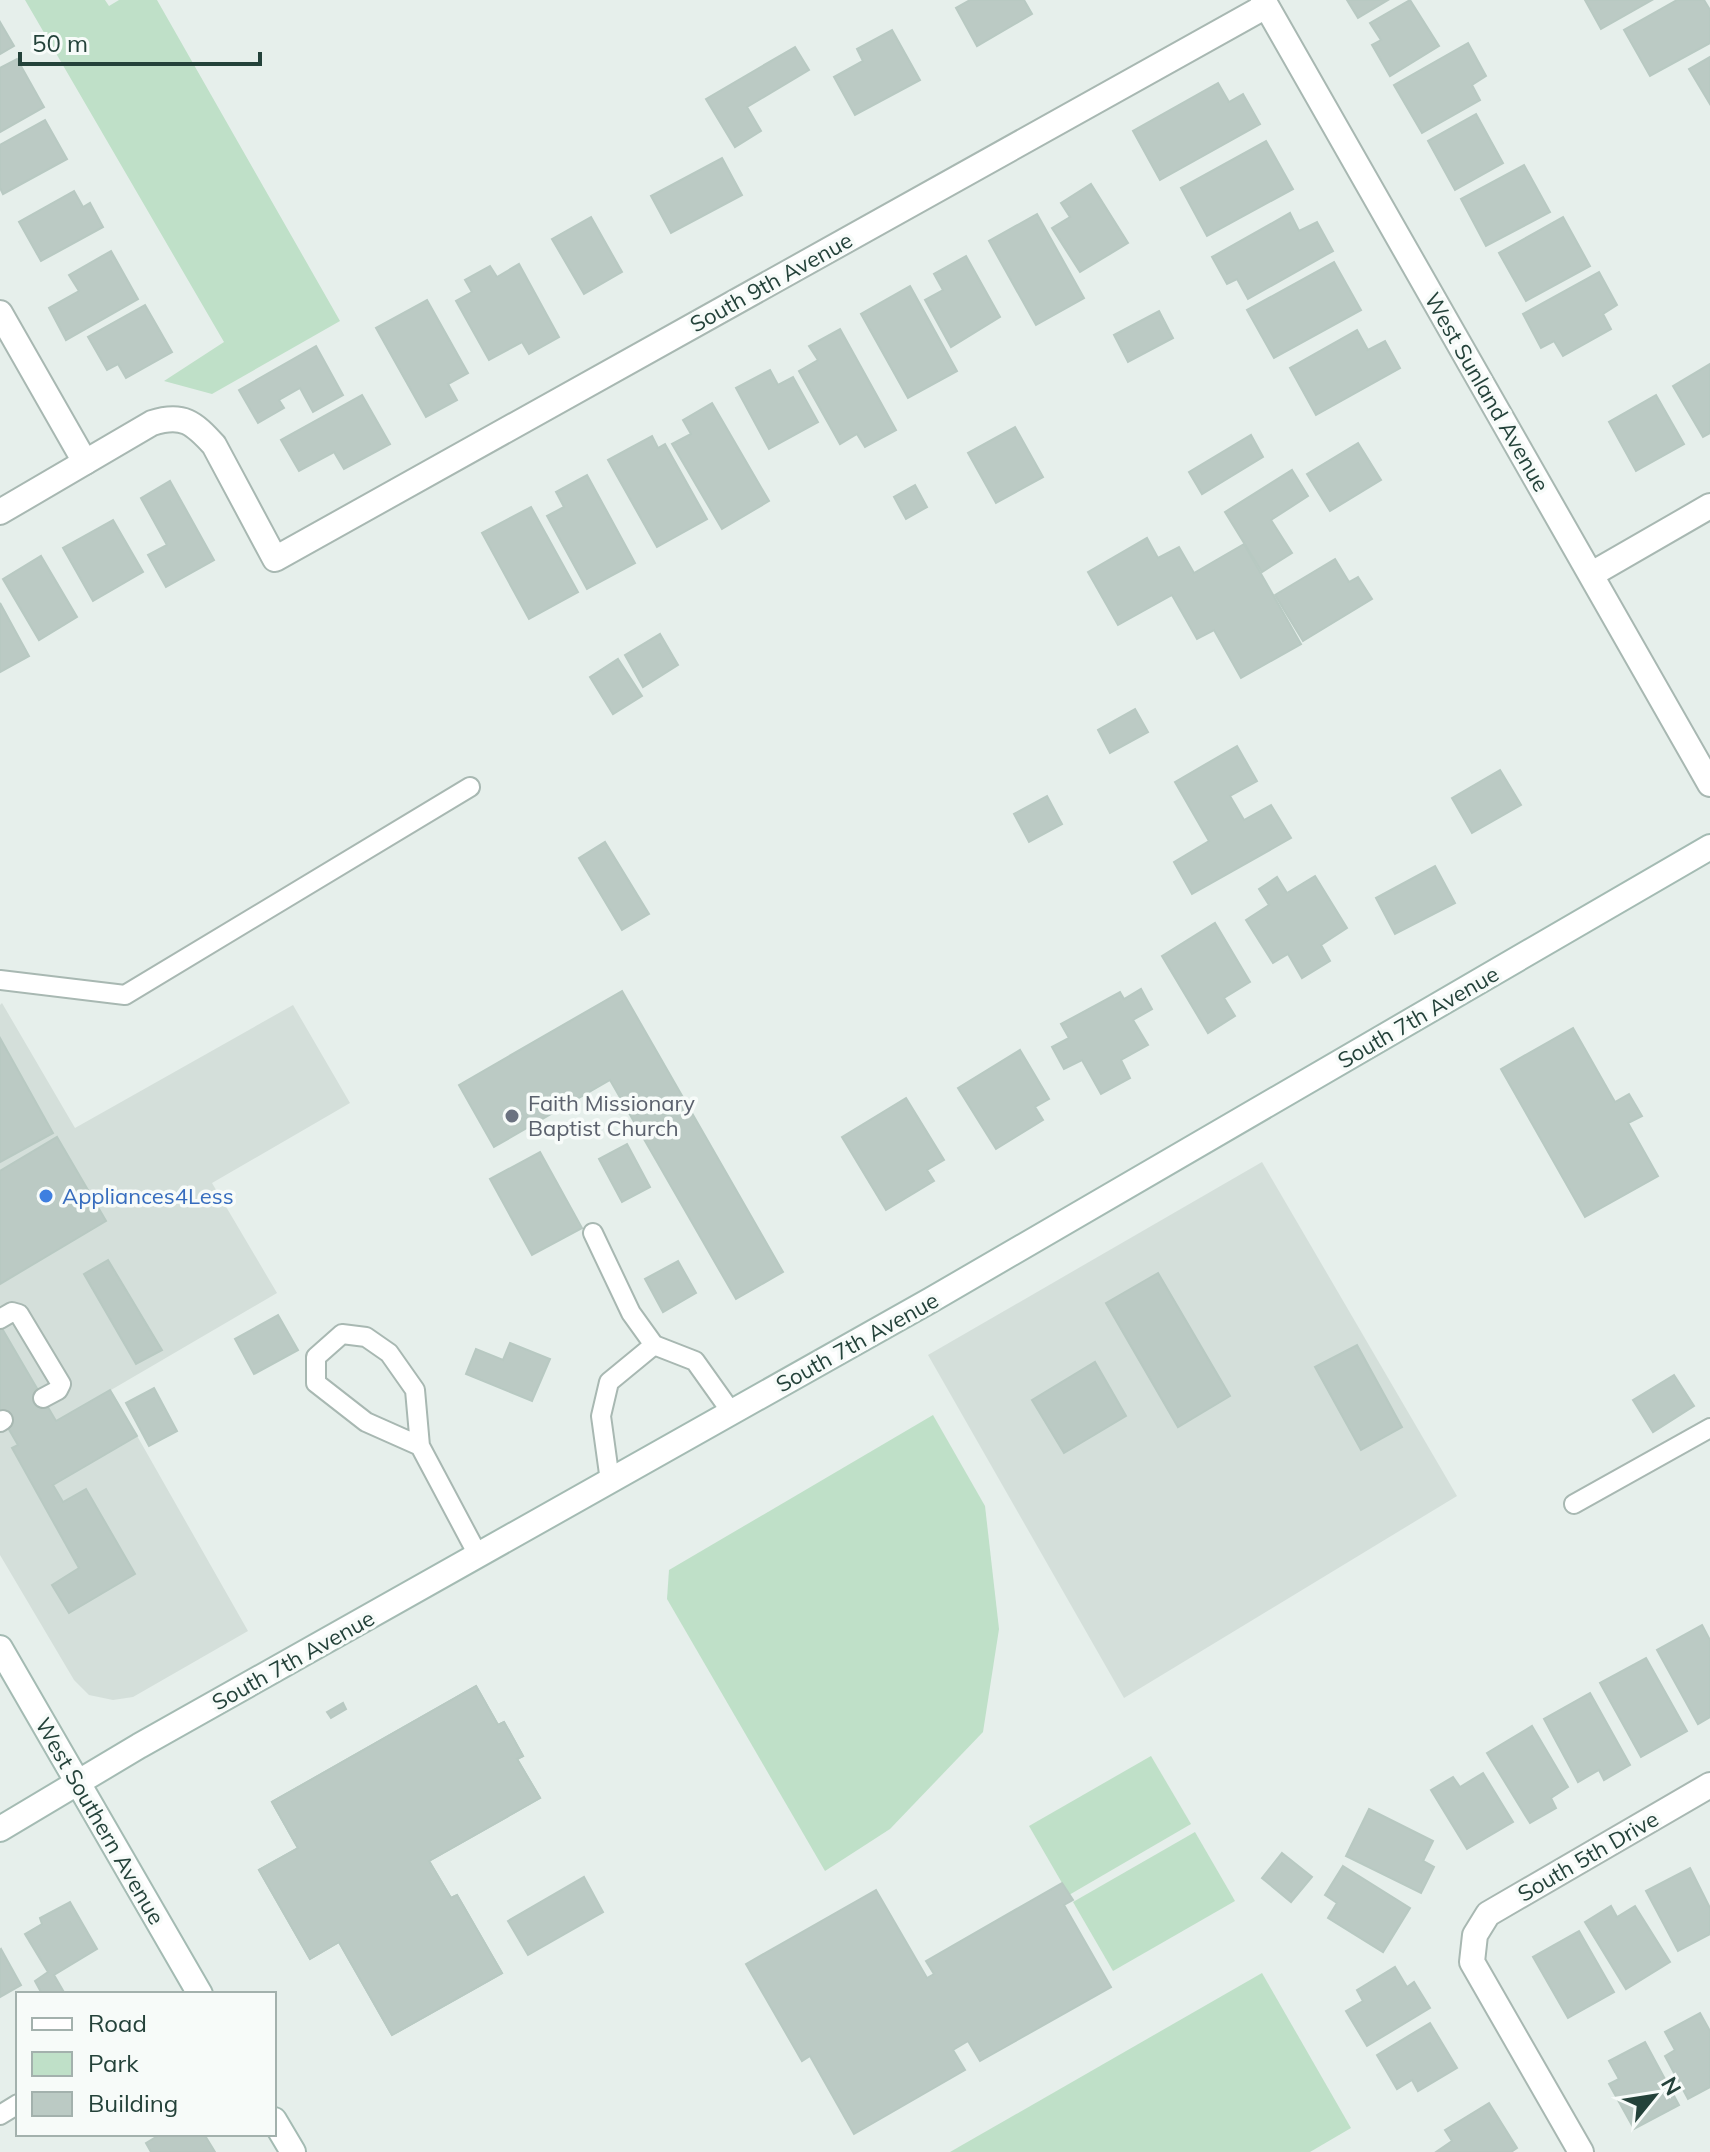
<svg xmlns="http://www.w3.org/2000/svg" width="1710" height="2152" font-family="Mulish,sans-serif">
  <rect width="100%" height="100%" fill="#e6efeb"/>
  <!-- built -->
  <g fill="#d4dfda">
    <polygon points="2,1003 75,1128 293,1005 350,1103 212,1183 277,1293 111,1390 248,1631 133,1697 113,1700 89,1695 74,1680 0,1555 0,1005"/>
    <polygon points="1262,1162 1457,1496 1124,1698 928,1355"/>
  </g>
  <!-- green -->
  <g fill="#bfe0c8">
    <polygon points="25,0 105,0 109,6 119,0 157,0 340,321 212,394 164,381 224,342"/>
    <polygon points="933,1415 985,1506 999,1629 983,1732 890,1829 825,1871 667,1599 669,1570"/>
    <polygon points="1151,1756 1191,1824 1069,1895 1029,1826"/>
    <polygon points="1195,1832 1235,1901 1113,1971 1073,1902"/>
    <polygon points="1262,1973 1351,2128 1310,2152 950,2152"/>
  </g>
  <!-- building -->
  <g fill="#bbcac4" stroke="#b8c9c2" stroke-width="2">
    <polygon points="970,0 1024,0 1032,14 977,46 956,8"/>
    <polygon points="1347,0 1388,0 1358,18"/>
    <polygon points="1410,0 1439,46 1390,76 1372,45 1381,40 1370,23"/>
    <polygon points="1585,0 1652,0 1601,29"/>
    <polygon points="1677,0 1704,0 1710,10 1710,43 1650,76 1624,30"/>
    <polygon points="0,22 14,46 0,54"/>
    <polygon points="892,30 920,80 855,115 834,77 863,61 857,49"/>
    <polygon points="1468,43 1486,76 1472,85 1480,100 1422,133 1394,85"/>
    <polygon points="795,47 809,70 747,107 761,131 735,147 706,99"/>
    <polygon points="1710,57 1710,104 1689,69"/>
    <polygon points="17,59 44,107 0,132 0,68"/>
    <polygon points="1218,83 1229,102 1243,94 1260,124 1160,180 1133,131"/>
    <polygon points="1476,114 1503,163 1455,190 1428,141"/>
    <polygon points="45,120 67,159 3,194 0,188 0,145"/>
    <polygon points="1266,141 1293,189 1207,236 1181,188"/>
    <polygon points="722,158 742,195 671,233 651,196"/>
    <polygon points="1524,165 1550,212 1486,246 1461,199"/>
    <polygon points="1091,184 1128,243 1080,272 1052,228 1070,217 1061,203"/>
    <polygon points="74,191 83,207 90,203 103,227 41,261 19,222"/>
    <polygon points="1290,213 1299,231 1317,222 1333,251 1248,299 1237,279 1227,284 1212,257"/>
    <polygon points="1037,214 1084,298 1036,325 989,241"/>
    <polygon points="591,217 622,272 584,294 552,239"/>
    <polygon points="1563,217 1590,266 1526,301 1499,253"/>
    <polygon points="111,251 138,299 66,340 49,308 79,291 69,275"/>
    <polygon points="966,256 1000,317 951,347 925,300 943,290 934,274"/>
    <polygon points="1334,262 1361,310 1274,358 1247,310"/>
    <polygon points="519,264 559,337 529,354 522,342 489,360 456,301 472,292 465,280 490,266 497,277"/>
    <polygon points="1599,272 1617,305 1603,314 1611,329 1563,356 1554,341 1541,348 1523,314"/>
    <polygon points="910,286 957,371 908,398 861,314"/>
    <polygon points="427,300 468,373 448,384 457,400 426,417 376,328"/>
    <polygon points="145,305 172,352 126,378 118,364 107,370 88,337"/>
    <polygon points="1159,311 1173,338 1128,362 1114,335"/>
    <polygon points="840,329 896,430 865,447 857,434 840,444 799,371 818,360 809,346"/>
    <polygon points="1357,330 1368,350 1385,341 1400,368 1316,415 1290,368"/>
    <polygon points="316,346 343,395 313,412 300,388 279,400 284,408 258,423 239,390"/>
    <polygon points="1710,364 1710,433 1703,437 1673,386"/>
    <polygon points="770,370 778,385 793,377 818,422 769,449 736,388"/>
    <polygon points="362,395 390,444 344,469 334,452 299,471 281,440"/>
    <polygon points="1656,395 1684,444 1636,471 1609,422"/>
    <polygon points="712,403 769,501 722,529 672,444 691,434 683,420"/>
    <polygon points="1015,427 1043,477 996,503 968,453"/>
    <polygon points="1251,435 1263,457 1202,494 1189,472"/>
    <polygon points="652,436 658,448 665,444 707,519 657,547 608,460"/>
    <polygon points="1358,443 1381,480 1330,511 1307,474"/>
    <polygon points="1292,470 1308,496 1271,520 1292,553 1262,572 1225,512"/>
    <polygon points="587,475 635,563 587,589 547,516 564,507 556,492"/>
    <polygon points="170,481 214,560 166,587 148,555 167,545 141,498"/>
    <polygon points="915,485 927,507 906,519 894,497"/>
    <polygon points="531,507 578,592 529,619 482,533"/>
    <polygon points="113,520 143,572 93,601 63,548"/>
    <polygon points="1147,538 1158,558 1179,547 1194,573 1244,544 1301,644 1241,678 1214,630 1197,639 1172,595 1118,625 1088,572"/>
    <polygon points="41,556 77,617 39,640 3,579"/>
    <polygon points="1335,559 1349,582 1358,577 1372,599 1303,641 1275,595"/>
    <polygon points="0,603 29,656 0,672"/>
    <polygon points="660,634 678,665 643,687 625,655"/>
    <polygon points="618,659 642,696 613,714 590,677"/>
    <polygon points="1135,709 1148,732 1110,753 1098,730"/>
    <polygon points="1237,746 1257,781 1230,796 1244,820 1271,805 1291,838 1192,894 1174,862 1209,841 1175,782"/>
    <polygon points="1500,770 1521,805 1472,833 1452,798"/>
    <polygon points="1047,796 1062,824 1029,842 1014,814"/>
    <polygon points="605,842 649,914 622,930 579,858"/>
    <polygon points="1435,866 1455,903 1395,934 1376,898"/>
    <polygon points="1315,876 1347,928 1321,945 1330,961 1302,978 1288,954 1273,963 1246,920 1269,905 1259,889 1277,877 1287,893"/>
    <polygon points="1215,923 1250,982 1224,998 1235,1016 1208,1033 1162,956"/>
    <polygon points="1141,989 1152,1009 1133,1020 1148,1045 1121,1060 1130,1078 1101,1094 1082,1060 1064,1069 1052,1047 1069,1038 1061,1024 1120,992 1124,999"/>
    <polygon points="622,991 783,1272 736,1299 610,1080 494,1147 459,1085"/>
    <polygon points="1573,1028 1615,1102 1629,1094 1642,1116 1628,1123 1658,1176 1585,1217 1501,1069"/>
    <polygon points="0,1038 53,1133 0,1162"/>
    <polygon points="1020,1050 1049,1099 1035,1107 1043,1120 996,1149 958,1088"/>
    <polygon points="906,1098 944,1160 927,1170 934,1181 886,1210 842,1137"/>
    <polygon points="57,1137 106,1221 0,1284 0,1171"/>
    <polygon points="627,1144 650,1187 622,1202 599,1159"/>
    <polygon points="540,1152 582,1228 532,1255 490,1179"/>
    <polygon points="108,1260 162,1350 136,1364 84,1274"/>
    <polygon points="678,1261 696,1293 663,1312 645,1279"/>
    <polygon points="1158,1273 1230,1396 1178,1427 1106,1303"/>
    <polygon points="278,1315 298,1350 254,1374 235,1339"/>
    <polygon points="0,1325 56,1421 110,1390 137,1436 53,1485 63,1502 86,1489 135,1574 69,1613 52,1585 79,1568 12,1448 18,1445 0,1414"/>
    <polygon points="510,1343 550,1359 532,1401 466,1374 476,1349 503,1360"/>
    <polygon points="1357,1345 1402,1427 1361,1450 1315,1367"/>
    <polygon points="1095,1362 1126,1416 1064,1453 1032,1400"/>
    <polygon points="1674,1375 1694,1406 1653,1432 1633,1400"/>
    <polygon points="154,1388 177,1431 149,1446 126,1403"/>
    <polygon points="1702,1625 1710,1640 1710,1717 1698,1724 1657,1650"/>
    <polygon points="1646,1658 1687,1731 1641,1757 1600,1683"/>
    <polygon points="476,1686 498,1725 504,1722 523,1756 517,1759 540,1798 429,1861 451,1898 457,1895 502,1973 392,2035 339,1942 310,1959 259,1870 298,1848 272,1802"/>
    <polygon points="476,1686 498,1725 504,1722 523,1756 517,1759 540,1798 429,1861 451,1898 457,1895 502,1973 392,2035 339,1942 310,1959 259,1870 298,1848 272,1802"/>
    <polygon points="1590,1693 1630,1765 1604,1780 1599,1770 1578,1782 1544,1719"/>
    <polygon points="343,1703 346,1709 331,1718 327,1712"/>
    <polygon points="1532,1726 1568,1787 1551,1798 1556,1808 1530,1823 1487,1753"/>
    <polygon points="1483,1773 1513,1822 1467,1849 1431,1790 1453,1777 1460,1787"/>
    <polygon points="1369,1809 1433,1841 1423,1861 1434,1867 1421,1893 1346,1856"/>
    <polygon points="1282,1853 1312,1877 1291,1902 1262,1878"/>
    <polygon points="1343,1866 1410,1908 1383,1952 1328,1918 1337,1903 1325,1895"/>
    <polygon points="1690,1868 1710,1908 1710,1934 1678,1951 1646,1891"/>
    <polygon points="584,1877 603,1912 528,1955 508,1921"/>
    <polygon points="1062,1883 1073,1900 1064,1905 1111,1987 980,2061 968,2041 953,2050 965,2070 854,2134 810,2056 802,2061 746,1964 876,1890 927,1978 934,1974 926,1961"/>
    <polygon points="70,1902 97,1949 54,1975 65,1994 42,1994 35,1981 48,1972 25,1934 42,1924 40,1918"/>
    <polygon points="1611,1906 1617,1917 1635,1906 1670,1962 1626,1989 1585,1922"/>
    <polygon points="1579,1931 1614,1992 1568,2018 1533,1957"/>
    <polygon points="1,1949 21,1985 0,1997 0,1950"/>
    <polygon points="1395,1967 1407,1987 1414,1982 1430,2008 1367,2046 1346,2011 1363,2001 1357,1990"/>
    <polygon points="1700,2013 1710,2031 1710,2087 1688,2099 1665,2056 1675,2050 1665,2032"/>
    <polygon points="1430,2023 1457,2068 1418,2091 1412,2080 1397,2089 1377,2055"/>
    <polygon points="1645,2042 1679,2105 1634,2129 1609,2084 1619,2079 1609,2061"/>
    <polygon points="1489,2103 1517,2148 1511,2152 1436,2152 1452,2141 1445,2130"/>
    <polygon points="161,2134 204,2134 215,2152 151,2152 146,2143"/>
  </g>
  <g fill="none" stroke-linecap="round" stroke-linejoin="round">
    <defs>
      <g id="service">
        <polyline points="0,980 125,995 470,787"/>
        <polyline points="593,1233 631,1313 654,1345 695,1361 732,1413"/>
        <polyline points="0,1319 12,1312 19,1314 61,1384 58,1390 43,1398"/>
        <polyline points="0,1422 3,1420"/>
        <polyline points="420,1446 415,1390 389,1353 366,1337 342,1334 316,1357 316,1383 366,1422 420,1446 478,1555"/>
        <polyline points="610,1481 601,1416 609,1382 654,1345"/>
        <polyline points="1574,1504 1710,1428"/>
        <polyline points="0,2115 18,2104"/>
      </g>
      <g id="minor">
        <polyline points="1263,0 1710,784"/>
        <polyline points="0,313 85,462"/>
        <path d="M0 512 152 423C183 413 194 423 214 445L275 559 1266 6"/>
        <polyline points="1592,574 1710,506"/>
        <polyline points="1581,2152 1472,1962 1475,1935 1488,1914 1710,1785"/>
      </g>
      <g id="secondary">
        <polyline points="0,1648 200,1994"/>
        <polyline points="0,1829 139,1746 931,1300 1710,847"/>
        <polyline points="274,2120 293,2152"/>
      </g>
    </defs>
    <!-- service casing -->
    <use href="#service" stroke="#a8b8b2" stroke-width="22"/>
    <!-- minor casing -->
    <use href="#minor" stroke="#a8b8b2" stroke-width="28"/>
    <!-- secondary casing -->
    <use href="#secondary" stroke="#a4bbb3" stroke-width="28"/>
    <!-- service -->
    <use href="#service" stroke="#fff" stroke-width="18"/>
    <!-- minor -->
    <use href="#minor" stroke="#fff" stroke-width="24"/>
    <!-- secondary -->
    <use href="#secondary" stroke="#fff" stroke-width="24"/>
  </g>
  <!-- markers -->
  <circle fill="#6b7280" stroke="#f7fbf9" stroke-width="3" cx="512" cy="1116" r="8"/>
  <circle fill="#3f7fe0" stroke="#f7fbf9" stroke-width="3" cx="46" cy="1196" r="8"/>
  <g text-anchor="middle" stroke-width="7" stroke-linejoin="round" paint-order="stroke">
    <!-- street labels -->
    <g font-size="22" fill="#24423a" stroke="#f7fbf9">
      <text transform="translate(771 282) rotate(-29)" y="8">South 9th Avenue</text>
      <text transform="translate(1487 392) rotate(60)" y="8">West Sunland Avenue</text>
      <text transform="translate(1418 1017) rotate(-30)" y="8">South 7th Avenue</text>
      <text transform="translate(857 1342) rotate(-29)" y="8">South 7th Avenue</text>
      <text transform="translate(293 1660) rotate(-29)" y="8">South 7th Avenue</text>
      <text transform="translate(100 1821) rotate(60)" y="8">West Southern Avenue</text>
      <text transform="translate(1588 1856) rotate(-30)" y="8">South 5th Drive</text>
    </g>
    <!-- worship labels -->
    <g font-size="22" fill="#5b616d" stroke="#f7fbf9" text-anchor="start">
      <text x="528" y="1111">Faith Missionary<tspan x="528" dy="25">Baptist Church</tspan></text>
    </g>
    <!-- shop labels -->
    <g font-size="22" fill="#366cbe" stroke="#f7fbf9" text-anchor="start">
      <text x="62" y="1204">Appliances4Less</text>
    </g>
  </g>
  <!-- legend -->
  <rect x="16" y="1992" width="260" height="144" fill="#f7fbf9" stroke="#a3b1ad" stroke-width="2"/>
  <rect x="32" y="2018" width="40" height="12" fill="#ffffff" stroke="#a3b1ad" stroke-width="2"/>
  <text x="88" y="2032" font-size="24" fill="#24423a">Road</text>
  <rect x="32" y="2052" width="40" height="24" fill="#bfe0c8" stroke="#a3b1ad" stroke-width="2"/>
  <text x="88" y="2072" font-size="24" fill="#24423a">Park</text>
  <rect x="32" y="2092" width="40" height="24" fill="#bbcac4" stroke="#a3b1ad" stroke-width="2"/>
  <text x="88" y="2112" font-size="24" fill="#24423a">Building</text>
  <!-- north arrow -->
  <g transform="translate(1654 2096) rotate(60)" stroke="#f7fbf9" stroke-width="6" paint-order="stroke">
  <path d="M0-6L14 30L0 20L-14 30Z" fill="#24423a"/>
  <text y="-12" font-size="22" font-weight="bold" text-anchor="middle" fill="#24423a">N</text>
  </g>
  <!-- scale -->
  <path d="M20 52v12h240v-12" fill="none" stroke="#24423a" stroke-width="4"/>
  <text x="32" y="52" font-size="24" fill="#24423a" stroke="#f7fbf9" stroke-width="6" paint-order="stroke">50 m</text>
</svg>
